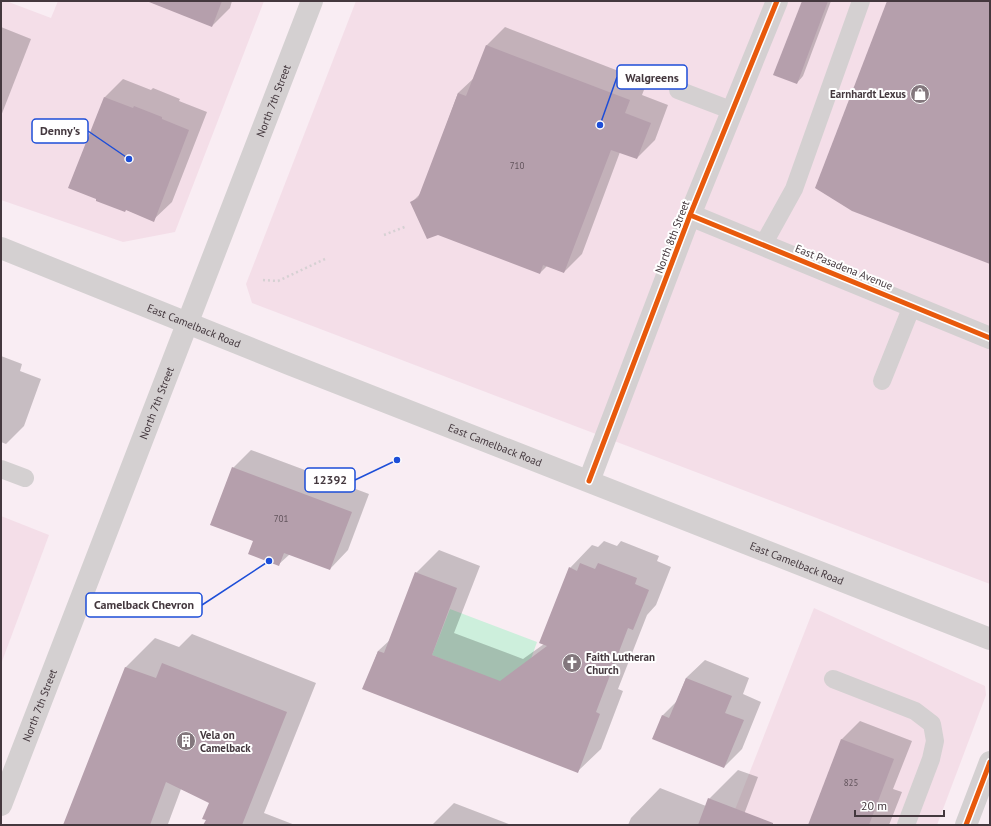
<svg xmlns="http://www.w3.org/2000/svg" width="991" height="826" font-family="'PT Sans',sans-serif">
  <rect width="100%" height="100%" fill="#f9edf3"/>
  <!-- built -->
  <g fill="#f4dee8">
    <polygon points="1,1 6,1 51,18 58,1 264,1 175,232 123,242 1,200"/>
    <polygon points="356,1 990,1 990,584 252,303 246,284"/>
    <polygon points="1,516 49,535 1,664"/>
    <polygon points="814,608 985,686 986,695 937,825 729,825"/>
  </g>
  <!-- green -->
  <polygon fill="#cdefdc" points="450,609 537,642 527,670 500,682 432,655"/>
  <!-- shadow -->
  <g fill="#0003">
    <polygon points="148,1 232,1 230,8 212,26"/>
    <polygon points="803,1 831,1 803,76 797,83"/>
    <polygon points="1,27 31,39 1,116"/>
    <polygon points="505,27 647,82 642,95 668,105 655,140 637,158 620,152 582,254 564,272 547,266 540,273 412,202 422,192 458,93 474,78 487,45"/>
    <polygon points="123,79 151,90 153,88 180,99 179,101 207,112 172,202 153,220 70,188 105,97"/>
    <polygon points="1,356 22,364 20,371 41,379 24,426 6,444 1,442"/>
    <polygon points="251,450 369,494 348,550 330,569 290,554 278,565 254,541 233,468"/>
    <polygon points="604,541 617,546 621,541 659,556 657,561 671,567 656,605 647,615 618,689 623,691 601,749 578,771 364,689 378,651 390,640 416,573 439,550 480,566 454,633 523,659 544,644 570,568 592,545 598,547"/>
    <polygon points="192,634 316,683 264,813 295,825 205,825 210,802 181,789 168,824 171,825 64,825 126,667 155,638 179,647"/>
    <polygon points="705,660 749,678 743,694 761,702 742,749 724,767 654,738 663,715 677,701 686,678"/>
    <polygon points="860,721 912,741 893,789 902,792 889,825 809,825 842,739"/>
    <polygon points="738,770 758,777 740,825 628,825 631,818 660,788 706,806 709,799"/>
    <polygon points="454,803 511,825 432,825"/>
  </g>
  <!-- building -->
  <g fill="#b59fac">
    <polygon points="150,1 222,1 212,27 149,2"/>
    <polygon points="802,1 828,1 797,84 773,75"/>
    <polygon points="887,1 990,1 990,264 852,211 815,188"/>
    <polygon points="486,45 630,100 625,113 651,123 637,159 611,150 564,273 543,265 540,274 438,235 427,239 410,202 418,198 458,93 466,96"/>
    <polygon points="104,97 133,108 134,106 162,117 162,119 189,130 154,222 126,210 125,212 96,201 96,199 68,188"/>
    <polygon points="232,467 352,512 330,570 284,553 279,566 248,554 253,541 210,525"/>
    <polygon points="580,563 595,569 598,563 637,578 635,584 649,590 633,630 628,628 596,712 600,714 578,773 362,689 378,651 384,653 415,572 457,588 432,655 500,681 547,646 539,643 569,567 577,571"/>
    <polygon points="162,663 287,712 242,825 203,825 206,820 202,819 209,803 166,782 150,825 63,825 125,667 156,678"/>
    <polygon points="686,678 732,696 725,713 744,720 724,768 652,739 662,715 669,718"/>
    <polygon points="841,739 894,759 869,825 808,825"/>
    <polygon points="708,798 773,823 773,825 698,825"/>
  </g>
  <g fill="none" stroke-linecap="round" stroke-linejoin="round">
    <!-- path -->
    <g stroke="#d6d1d3" stroke-width="2.5" stroke-dasharray="2 3" stroke-linecap="butt">
      <polyline points="384,235 407,226"/>
      <polyline points="263,280 278,281 325,259"/>
    </g>
    <!-- service -->
    <g stroke="#d4d0d1" stroke-width="18">
      <polyline points="678,90 733,111"/>
      <polyline points="763,245 794,189 861,1"/>
      <polyline points="882,381 912,306"/>
      <polyline points="1,469 25,478"/>
      <polyline points="833,679 915,711 932,724 935,741 931,759 906,825"/>
    </g>
    <!-- minor -->
    <g stroke="#d4d0d1" stroke-width="22">
      <polyline points="690,215 990,338"/>
      <polyline points="589,481 690,215 777,1"/>
      <polyline points="966,825 990,762"/>
    </g>
    <!-- primary -->
    <g stroke="#d4d0d1" stroke-width="22">
      <path id="s1" d="M1 248 289 364 990 639"/>
      <path id="s2" d="M1 805 312 1"/>
    </g>
    <defs>
      <g id="cycleway">
        <polyline points="690,215 990,338"/>
        <polyline points="589,481 690,215 777,1"/>
        <polyline points="966,825 990,762"/>
      </g>
    </defs>
    <!-- cycleway casing -->
    <use href="#cycleway" stroke="#fff" stroke-width="8"/>
    <!-- cycleway -->
    <use href="#cycleway" stroke="#e8590c" stroke-width="5"/>
  </g>
  <!-- icons -->
  <defs>
    <symbol id="shop-disc" viewBox="-11 -11 22 22"><circle r="9.5" fill="#83777d" stroke="#fff"/><path d="M-5-2.5h2.3a2.7 3.5 0 0 1 5.4 0H5L5.5 6h-11ZM-1.5-2.5h3a1.5 2.3 0 0 0-3 0Z" fill="#fff"/></symbol>
    <symbol id="church-disc" viewBox="-11 -11 22 22"><circle r="9.5" fill="#83777d" stroke="#fff"/><path d="M-1.2-6h2.4v3.5h3.3v2.4h-3.3V6h-2.4V-.1h-3.3v-2.4h3.3Z" fill="#fff"/></symbol>
    <symbol id="building-disc" viewBox="-11 -11 22 22"><circle r="9.5" fill="#83777d" stroke="#fff"/><path d="M-4-6H4V6H1V3H-1V6H-4ZM-2.5-4.3h1.7v1.8h-1.7ZM.8-4.3h1.7v1.8H.8ZM-2.5-1h1.7V.8h-1.7ZM.8-1h1.7V.8H.8Z" fill="#fff"/></symbol>
  </defs>
  <g fill-rule="evenodd">
    <use href="#shop-disc" x="909" y="83" width="22" height="22"/>
    <use href="#church-disc" x="561" y="652" width="22" height="22"/>
    <use href="#building-disc" x="175" y="730" width="22" height="22"/>
  </g>
  <g text-anchor="middle" stroke-width="4" stroke-linejoin="round" paint-order="stroke">
    <!-- number labels -->
    <g font-size="9" fill="#60525a">
      <text x="517" y="169">710</text>
      <text x="281" y="522">701</text>
      <text x="851" y="786">825</text>
    </g>
    <!-- poi labels -->
    <g font-size="11" font-weight="bold" fill="#44383e" stroke="#fff" text-anchor="start">
      <text x="906" y="98" text-anchor="end">Earnhardt Lexus</text>
      <text x="586" y="661">Faith Lutheran<tspan x="586" dy="13">Church</tspan></text>
      <text x="200" y="739">Vela on<tspan x="200" dy="13">Camelback</tspan></text>
    </g>
    <!-- street labels -->
    <g font-size="11" fill="#44383e" stroke="#fff">
      <text dy="4" stroke="none"><textPath href="#s2" startOffset="755">North 7th Street</textPath></text>
      <text transform="translate(672 237) rotate(-69)" y="4">North 8th Street</text>
      <text transform="translate(844 267) rotate(22)" y="4">East Pasadena Avenue</text>
      <text dy="4" stroke="none"><textPath href="#s1" startOffset="208">East Camelback Road</textPath></text>
      <text dy="4" stroke="none"><textPath href="#s2" startOffset="431">North 7th Street</textPath></text>
      <text dy="4" stroke="none"><textPath href="#s1" startOffset="532">East Camelback Road</textPath></text>
      <text dy="4" stroke="none"><textPath href="#s1" startOffset="856">East Camelback Road</textPath></text>
      <text dy="4" stroke="none"><textPath href="#s2" startOffset="107">North 7th Street</textPath></text>
    </g>
  </g>
  <!-- callouts -->
  <path fill="none" stroke="#1d4ed8" stroke-width="1.5" d="M600 125L617 77M129 159L88 131M397 460L355 480M269 561L202 605"/>
  <g fill="#1d4ed8" stroke="#fff" stroke-width="1.5">
    <circle cx="600" cy="125" r="4"/>
    <circle cx="129" cy="159" r="4"/>
    <circle cx="397" cy="460" r="4"/>
    <circle cx="269" cy="561" r="4"/>
  </g>
  <g fill="#fff" stroke="#1d4ed8" stroke-width="1.5">
    <rect x="617" y="65" width="70" height="24" rx="4"/>
    <rect x="32" y="119" width="56" height="24" rx="4"/>
    <rect x="305" y="468" width="50" height="24" rx="4"/>
    <rect x="86" y="593" width="116" height="24" rx="4"/>
  </g>
  <g font-size="12" text-anchor="middle" font-weight="bold" fill="#44383e">
    <text x="652" y="82">Walgreens</text>
    <text x="60" y="135">Denny's</text>
    <text x="330" y="484">12392</text>
    <text x="144" y="609">Camelback Chevron</text>
  </g>
  <!-- border -->
  <rect width="991" height="826" fill="none" stroke="#44383e" stroke-width="4"/>
  <!-- scale -->
  <path d="M855 810v6h89v-6" fill="none" stroke="#44383e" stroke-width="2"/>
  <text x="861" y="810" font-size="12" fill="#44383e" stroke="#ffffff" stroke-width="3" paint-order="stroke">20 m</text>
</svg>
